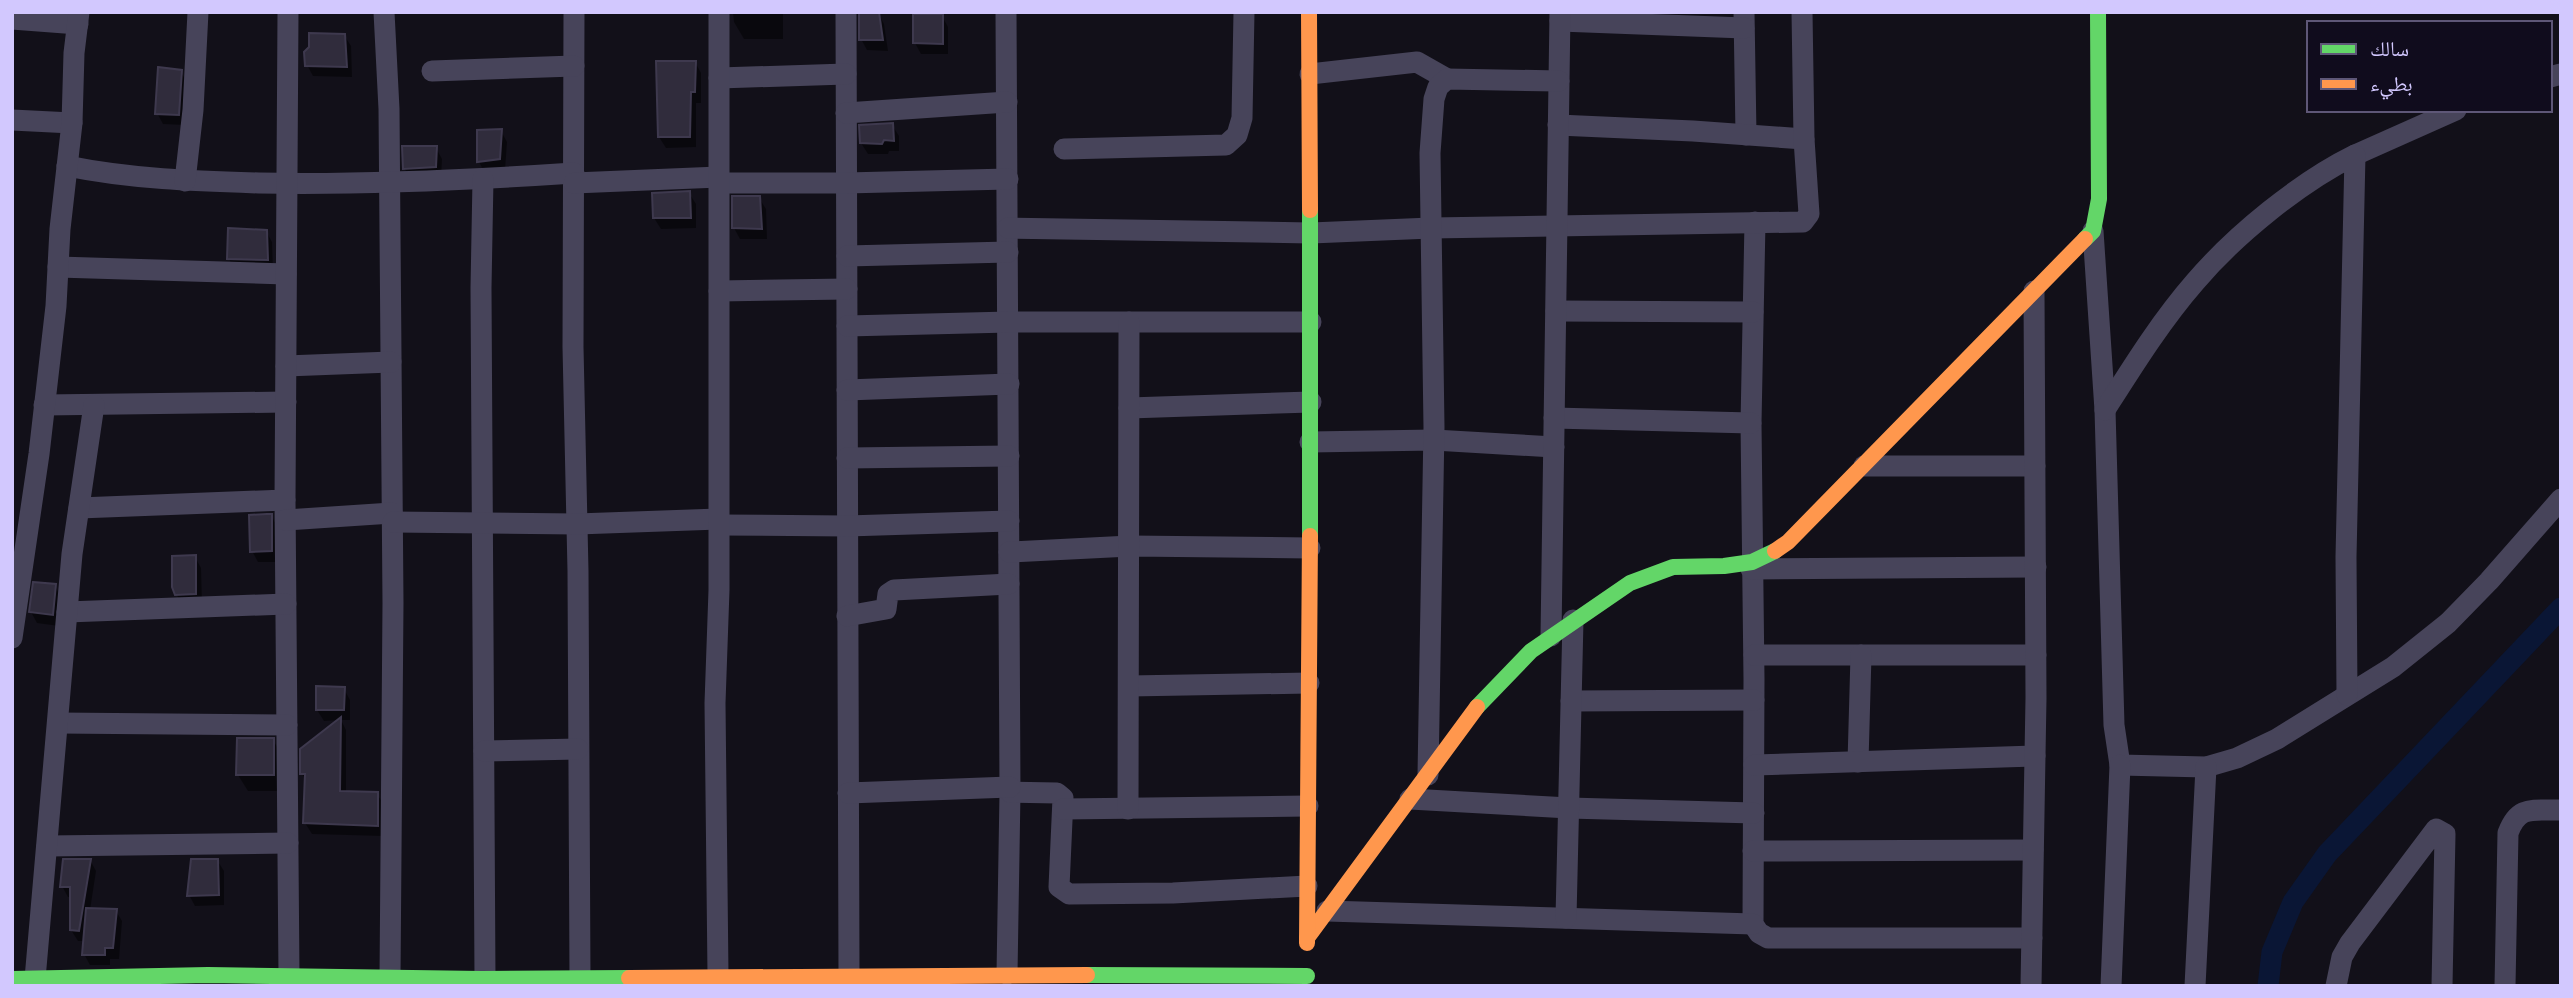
<svg xmlns="http://www.w3.org/2000/svg" width="2573" height="998" font-family="Mulish,'Noto Naskh Arabic',sans-serif">
  <rect width="100%" height="100%" fill="#121019"/>
  <!-- shadow -->
  <g fill="#0007">
    <polygon points="733,12 783,12 783,39 744,39 734,22"/>
    <polygon points="878,13 884,24 888,51 867,50 861,39"/>
    <polygon points="942,16 948,27 948,54 921,54 915,43"/>
    <polygon points="344,35 351,46 352,77 313,76 307,65"/>
    <polygon points="695,62 701,73 701,103 696,103 696,147 666,148 659,137"/>
    <polygon points="181,72 187,83 185,125 163,124 157,113"/>
    <polygon points="892,125 899,136 899,151 889,151 888,154 868,154 861,143"/>
    <polygon points="501,131 507,142 505,170 485,173 479,162"/>
    <polygon points="436,148 442,159 441,178 411,179 404,168"/>
    <polygon points="689,193 696,204 696,228 661,229 654,218"/>
    <polygon points="759,198 766,209 767,239 740,239 734,228"/>
    <polygon points="266,231 272,242 273,271 235,270 229,259"/>
    <polygon points="271,515 277,526 278,562 258,562 252,551"/>
    <polygon points="195,557 201,568 202,605 183,605 176,594"/>
    <polygon points="55,586 61,597 59,626 37,623 31,612"/>
    <polygon points="344,689 350,700 350,720 341,720 346,730 346,793 377,794 384,805 383,836 312,834 305,823 307,782 302,774 340,720 324,721 317,710"/>
    <polygon points="273,740 283,757 283,791 248,791 238,775"/>
    <polygon points="90,860 96,871 90,910 116,911 122,921 119,959 110,959 110,965 90,965 84,954 85,941 78,941 71,930 72,897 68,897 62,886"/>
    <polygon points="217,860 224,871 224,905 195,906 189,895"/>
  </g>
  <g fill="none" stroke-linecap="round" stroke-linejoin="round">
    <!-- canal -->
    <polyline stroke="#0a1635" stroke-width="21" points="2268,986 2272,952 2293,902 2327,854 2561,608"/>
  </g>
  <!-- building -->
  <g fill="#302c3c" stroke="#3e394e" stroke-width="2">
    <polygon points="859,12 879,12 883,40 859,40"/>
    <polygon points="913,14 943,14 943,44 913,43"/>
    <polygon points="309,33 345,34 347,67 305,66 304,52 309,47"/>
    <polygon points="656,61 696,61 695,92 691,92 690,137 658,137"/>
    <polygon points="158,67 182,70 179,115 155,114"/>
    <polygon points="893,123 894,141 884,140 882,144 860,143 859,125"/>
    <polygon points="502,129 500,159 477,162 477,130"/>
    <polygon points="402,146 437,146 436,167 403,169"/>
    <polygon points="690,191 691,218 653,218 652,193"/>
    <polygon points="732,196 760,196 762,229 732,228"/>
    <polygon points="228,228 267,230 268,260 227,259"/>
    <polygon points="267,514 272,514 272,551 250,552 249,515"/>
    <polygon points="196,555 196,594 175,595 172,587 172,556"/>
    <polygon points="33,582 56,584 53,615 29,612"/>
    <polygon points="316,686 345,687 344,710 316,710"/>
    <polygon points="341,717 340,791 378,792 378,826 303,823 305,774 300,774 300,749"/>
    <polygon points="237,738 274,738 274,775 236,775"/>
    <polygon points="63,859 91,859 79,931 70,930 70,887 60,887"/>
    <polygon points="191,859 218,859 219,895 187,896"/>
    <polygon points="86,908 117,909 113,948 105,948 105,955 82,955"/>
  </g>
  <g fill="none" stroke-linecap="round" stroke-linejoin="round">
    <!-- street -->
    <g stroke="#47445a" stroke-width="21">
      <polyline points="384,12 389,109 393,603 390,978"/>
      <polyline points="574,12 573,347 578,571 580,977"/>
      <polyline points="846,12 849,974"/>
      <polyline points="1006,12 1010,792 1007,974"/>
      <polyline points="1744,12 1746,135"/>
      <polyline points="12,19 78,24"/>
      <polyline points="1560,21 1744,28"/>
      <polyline points="432,71 574,66"/>
      <polyline points="1310,74 1417,62 1447,79"/>
      <polyline points="2550,77 2561,74"/>
      <polyline points="719,78 846,74"/>
      <polyline points="846,113 1007,102"/>
      <polyline points="12,120 72,123"/>
      <polyline points="1558,125 1693,131 1804,139"/>
      <polyline points="1064,149 1226,145 1237,135 1242,118 1244,12"/>
      <polyline points="2355,155 2456,110"/>
      <path d="M67 166C131 179 194 181 259 183 364 185 469 180 574 173"/>
      <polyline points="483,179 481,288 485,979"/>
      <polyline points="185,181 193,110 198,12"/>
      <polyline points="574,183 719,177"/>
      <polyline points="719,183 846,183 1008,179"/>
      <polyline points="1755,222 1751,423 1754,679 1753,924 1759,933 1768,938 2032,938"/>
      <polyline points="1008,228 1311,233 1431,228 1803,222 1809,214 1804,139 1802,12"/>
      <polyline points="2093,231 2105,410 2114,725 2120,765 2206,767 2237,758 2277,739 2393,667 2448,623 2489,581 2561,499"/>
      <polyline points="847,256 1008,252"/>
      <polyline points="58,267 286,274"/>
      <polyline points="719,291 847,289"/>
      <polyline points="1556,311 1753,312"/>
      <polyline points="847,326 1009,322 1311,322"/>
      <polyline points="286,366 391,362"/>
      <polyline points="847,390 1009,384"/>
      <polyline points="44,405 286,402"/>
      <polyline points="1129,408 1311,402"/>
      <path d="M2105 410C2133 366 2161 321 2195 282 2235 235 2300 182 2355 155L2346 557 2347 695"/>
      <polyline points="1554,418 1751,423"/>
      <polyline points="1310,442 1434,440 1554,447"/>
      <polyline points="847,458 1009,456"/>
      <polyline points="1864,466 2035,466"/>
      <polyline points="285,500 289,976"/>
      <polyline points="79,508 285,500 288,12"/>
      <polyline points="286,520 392,513"/>
      <polyline points="393,522 577,524 719,519"/>
      <polyline points="719,525 847,526 1009,521"/>
      <polyline points="1009,552 1130,546 1310,548"/>
      <polyline points="1751,569 2036,567"/>
      <polyline points="67,612 286,604"/>
      <polyline points="847,616 886,609 888,594 894,590 1009,584"/>
      <polyline points="1551,636 1560,12"/>
      <polyline points="12,638 39,454 56,306 60,229 72,123 74,53 79,12"/>
      <polyline points="1754,655 2036,655"/>
      <polyline points="1129,686 1309,683"/>
      <polyline points="1571,701 1754,700"/>
      <polyline points="58,723 287,725"/>
      <polyline points="484,751 578,749"/>
      <polyline points="1858,762 1861,655"/>
      <polyline points="1754,765 2035,756"/>
      <polyline points="1428,775 1434,427 1430,153 1434,99 1438,87 1447,79 1559,81"/>
      <polyline points="1010,792 1057,793 1063,798 1059,887 1069,894 1173,893 1307,886"/>
      <polyline points="848,793 1010,787"/>
      <polyline points="1410,799 1569,808 1754,813"/>
      <polyline points="1063,809 1308,806"/>
      <polyline points="1128,809 1129,322"/>
      <polyline points="47,846 288,843"/>
      <polyline points="1753,851 2033,850"/>
      <polyline points="1327,911 1753,924"/>
      <polyline points="1566,918 1573,620"/>
      <polyline points="718,975 715,703 719,590 719,12"/>
      <polyline points="35,979 72,554 94,405"/>
      <polyline points="2031,986 2036,698 2034,291"/>
      <polyline points="2111,986 2120,765"/>
      <polyline points="2195,986 2206,767"/>
      <polyline points="2336,986 2342,957 2350,943 2436,829 2445,834 2442,986"/>
      <path d="M2505 986 2508 833C2519 804 2533 811 2561 810"/>
    </g>
    <!-- fast -->
    <g stroke="#63d668" stroke-width="16">
      <polyline points="2085,239 2093,231 2099,199 2098,12"/>
      <polyline points="1310,536 1310,210"/>
      <polyline points="1477,707 1531,651 1630,583 1673,567 1724,566 1752,562 1775,551"/>
      <polyline points="1087,975 1307,976"/>
      <polyline points="12,979 208,975 482,979 629,978"/>
    </g>
    <!-- slow -->
    <g stroke="#ff974d" stroke-width="16">
      <polyline points="1309,12 1310,210"/>
      <polyline points="1775,551 1788,542 2085,239"/>
      <polyline points="1307,938 1477,707"/>
      <polyline points="1307,943 1310,536"/>
      <polyline points="629,978 1087,975"/>
    </g>
  </g>
  <!-- border -->
  <rect width="2573" height="998" fill="none" stroke="#d2c8fe" stroke-width="28"/>
  <!-- legend -->
  <rect x="2307" y="21" width="245" height="91" fill="#100c1d" stroke="#5e5777" stroke-width="2"/>
  <rect x="2321" y="44" width="35" height="10" fill="#63d668" stroke="#5e5777" stroke-width="2"/>
  <text x="2370" y="56" font-size="21" fill="#d2c8fe">سالك</text>
  <rect x="2321" y="79" width="35" height="10" fill="#ff974d" stroke="#5e5777" stroke-width="2"/>
  <text x="2370" y="91" font-size="21" fill="#d2c8fe">بطيء</text>
</svg>
